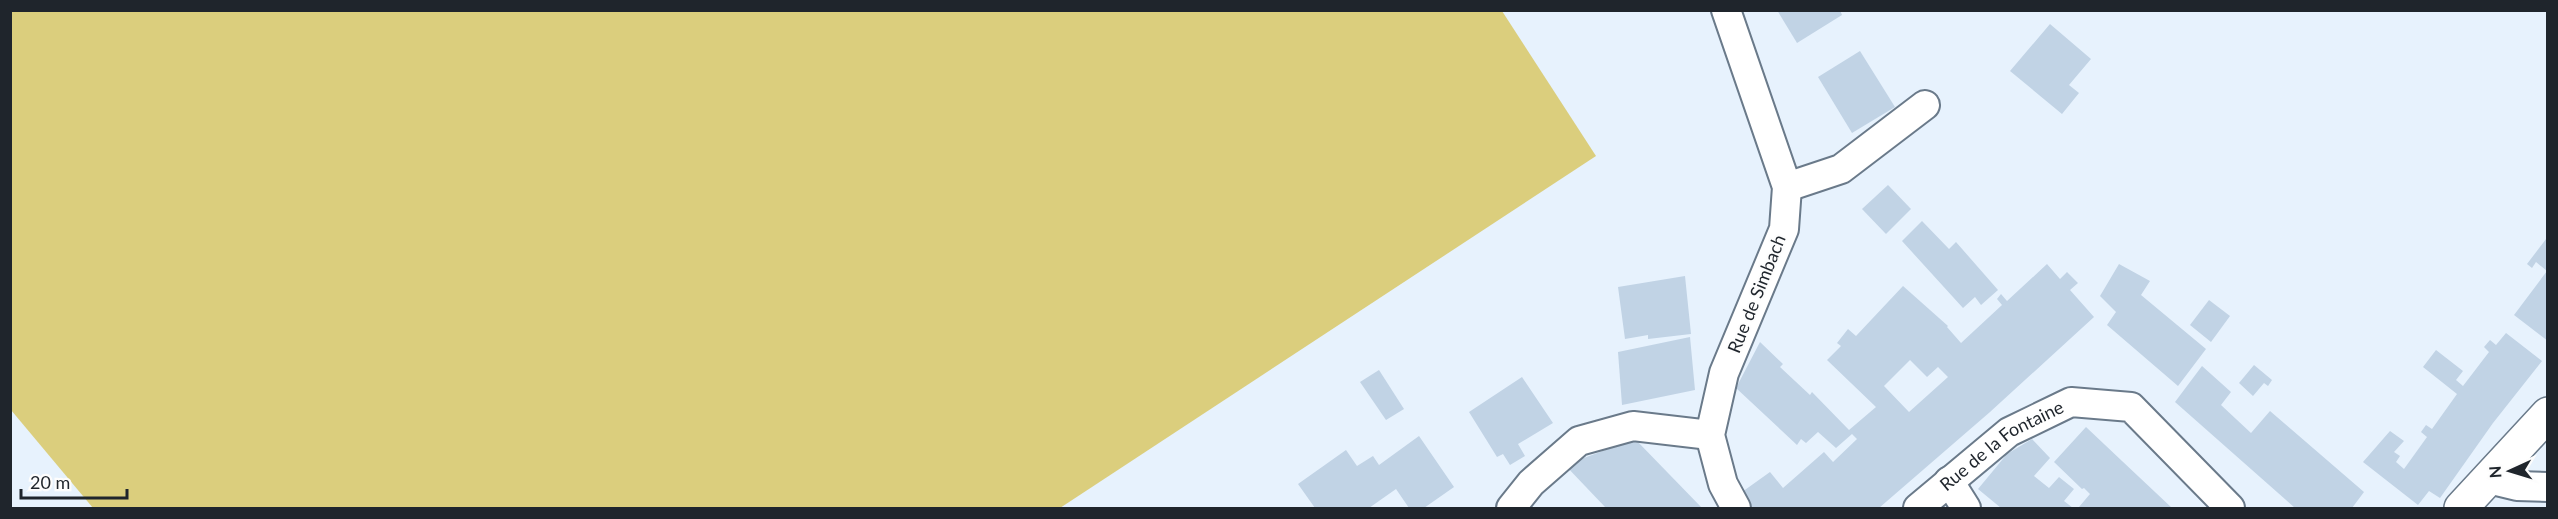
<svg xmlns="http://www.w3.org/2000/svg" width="2558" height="519" font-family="Lato,sans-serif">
  <rect width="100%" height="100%" fill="#e7f2fd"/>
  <!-- green -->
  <polygon fill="#dbce7d" points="10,11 1502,11 1596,156 1060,508 93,508 11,410"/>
  <!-- building -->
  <g fill="#c1d3e5" fill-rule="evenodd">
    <polygon points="1777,10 1840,10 1842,15 1797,43"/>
    <polygon points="2050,24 2091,59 2069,85 2079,93 2062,114 2010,71"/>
    <polygon points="1860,51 1895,107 1852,133 1818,77"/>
    <polygon points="1888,185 1911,209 1886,234 1862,209"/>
    <polygon points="1922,221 1949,249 1956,242 1998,290 1981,305 1975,297 1963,308 1902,241"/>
    <polygon points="2546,239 2548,240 2548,341 2514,315 2547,271 2536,262 2532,268 2527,264"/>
    <path d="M2047 264 2060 279 2067 272 2078 283 2070 290 2094 317 1990 412 1879 508H1752L1742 492 1770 472 1783 488 1824 452 1833 462 1857 439 1852 434 1836 448 1818 432 1806 443 1801 439 1797 445 1736 388 1760 342 1783 364 1780 367 1810 395 1812 392 1849 430 1876 407 1827 360 1841 346 1837 343 1848 329 1856 336 1903 286 1948 326 1947 327 1961 343 2002 305 1997 299 2001 294 2007 301ZM1910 360 1927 377 1938 367 1948 377 1909 412 1884 386Z"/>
    <polygon points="2119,264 2150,281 2141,295 2206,349 2178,386 2107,325 2116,312 2100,296"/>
    <polygon points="1685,276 1691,334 1648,339 1648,335 1625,339 1618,287"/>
    <polygon points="2209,300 2230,316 2211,342 2190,325"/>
    <polygon points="2506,333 2542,361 2493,423 2440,498 2429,491 2418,505 2363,462 2390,431 2404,441 2394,452 2400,456 2396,462 2404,469 2427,437 2421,432 2426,425 2432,429 2457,394 2423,367 2436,350 2463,371 2456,380 2463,386 2489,352 2484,347 2490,340 2496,345"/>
    <polygon points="1690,337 1695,390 1622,405 1618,352"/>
    <polygon points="2254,365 2272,380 2268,386 2264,383 2253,396 2239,383"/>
    <polygon points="2202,366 2231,392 2221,405 2251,433 2270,411 2364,492 2352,508 2295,508 2175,402"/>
    <polygon points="1379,370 1404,409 1386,420 1360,382"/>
    <polygon points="1522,377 1553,423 1518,444 1525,456 1510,465 1503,454 1497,457 1469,412"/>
    <polygon points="2086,427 2122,461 2172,508 2079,507 2090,494 2084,488 2082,489 2054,462"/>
    <polygon points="1419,436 1454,487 1424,508 1409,508 1396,489 1369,508 1315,508 1298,484 1346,450 1357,466 1373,456 1379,465"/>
    <polygon points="1635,439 1702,508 1606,508 1565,465"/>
    <polygon points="2032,439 2050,458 2034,476 2049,488 2059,477 2074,489 2064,501 2073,508 2001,508 1978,489 2007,454"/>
  </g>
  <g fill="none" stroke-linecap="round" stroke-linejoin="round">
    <defs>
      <g id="street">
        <polyline points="1726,10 1787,187 1784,229 1724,373 1710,435 1723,484 1736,508"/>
        <polyline points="1787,187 1841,169 1925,105"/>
        <polyline points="2488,479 2517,486 2548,487"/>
        <polyline points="1949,481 1966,508"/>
        <polyline points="1511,508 1531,483 1579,441 1633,426 1710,435"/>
        <path id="s1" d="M1918 508 2009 432 2071 402 2131 407 2230 508"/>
      </g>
      <polyline id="secondary" points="2461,508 2548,414"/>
    </defs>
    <!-- street casing -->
    <use href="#street" stroke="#6a7a8a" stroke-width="32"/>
    <!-- secondary casing -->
    <use href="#secondary" stroke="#6a7a8a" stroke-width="36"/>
    <!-- street -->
    <use href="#street" stroke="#fff" stroke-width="28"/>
    <!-- secondary -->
    <use href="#secondary" stroke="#fff" stroke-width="33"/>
  </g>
  <g text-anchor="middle" stroke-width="4.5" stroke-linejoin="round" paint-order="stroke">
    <!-- street labels -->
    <g font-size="18" fill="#1f252c" stroke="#fdfdfd">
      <text transform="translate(1757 294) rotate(-68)" y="6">Rue de Simbach</text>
      <text dy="6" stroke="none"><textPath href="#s1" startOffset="105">Rue de la Fontaine</textPath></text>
    </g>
  </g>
  <!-- border -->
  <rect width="2558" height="519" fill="none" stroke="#1f252c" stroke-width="24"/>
  <!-- north arrow -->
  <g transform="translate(2510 471) rotate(266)" stroke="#fdfdfd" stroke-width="4.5" paint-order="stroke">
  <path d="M0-4.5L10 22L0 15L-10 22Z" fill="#1f252c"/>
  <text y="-9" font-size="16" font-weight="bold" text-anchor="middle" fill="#1f252c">N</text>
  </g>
  <!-- scale -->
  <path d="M21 489v9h106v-9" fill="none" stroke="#1f252c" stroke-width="3"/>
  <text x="30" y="489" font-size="18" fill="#1f252c" stroke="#fdfdfd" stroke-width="4.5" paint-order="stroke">20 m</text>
</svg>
